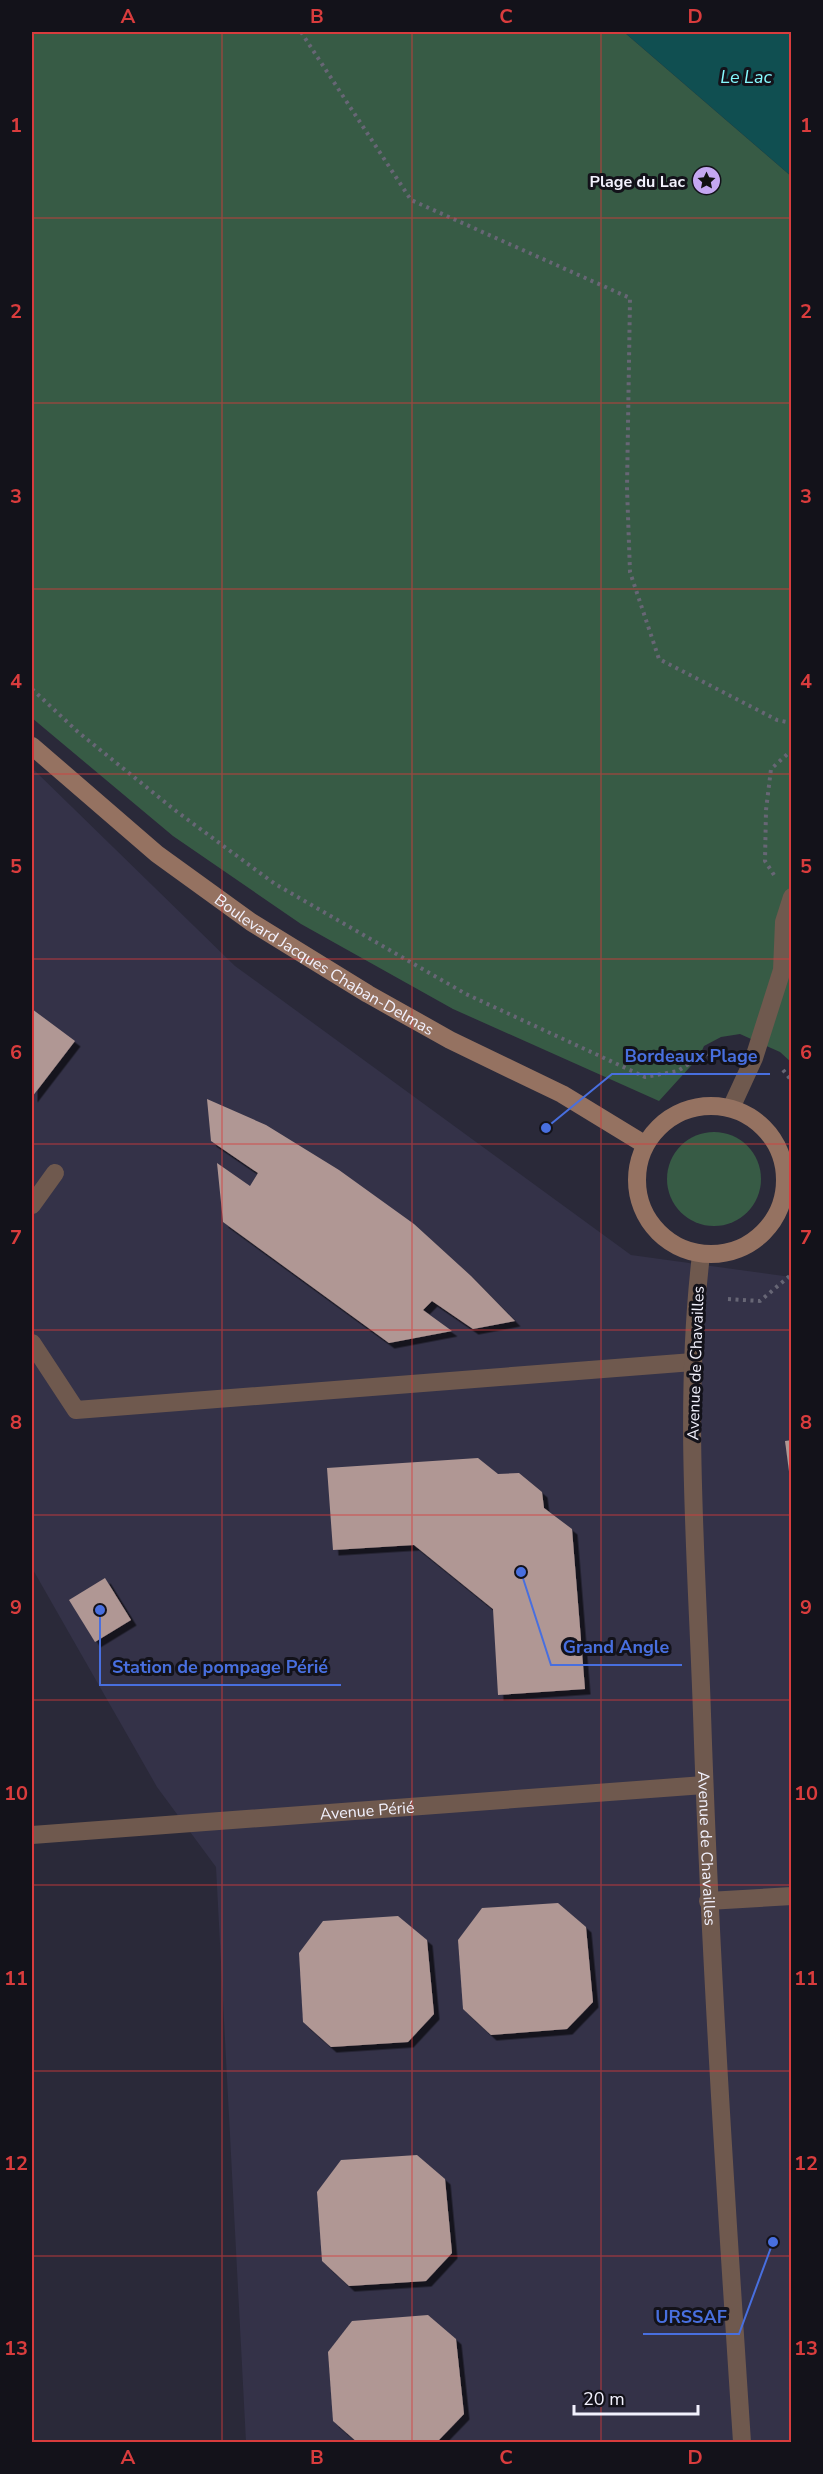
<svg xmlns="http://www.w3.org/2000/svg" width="823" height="2474" font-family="'Nunito Sans',sans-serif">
  <defs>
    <filter id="shadow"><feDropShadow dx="5.5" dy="5.5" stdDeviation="0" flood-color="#0009"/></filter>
  </defs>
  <rect width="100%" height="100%" fill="#2a2939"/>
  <!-- built -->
  <polygon fill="#343248" points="32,768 235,966 631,1255 791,1277 791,2442 246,2442 216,1867 157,1787 32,1568"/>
  <!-- green -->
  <g fill="#375b45">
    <polygon points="32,32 624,32 791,176 791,1062 780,1052 740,1034 721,1037 704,1046 699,1057 659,1101 453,1009 301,924 173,836 32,718"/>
    <circle cx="714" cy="1179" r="47"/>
  </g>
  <!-- water -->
  <polygon fill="#104f51" points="624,32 791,32 791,176"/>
  <!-- building -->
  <g fill="#b09794" filter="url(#shadow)">
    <polygon points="32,1009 75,1041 32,1097"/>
    <polygon points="207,1099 266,1125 339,1170 414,1224 471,1276 515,1321 473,1329 432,1301 423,1310 452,1331 389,1343 223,1222 217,1163 250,1186 258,1173 211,1141"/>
    <polygon points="792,1440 792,1478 790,1479 785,1441"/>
    <polygon points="478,1458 498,1474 519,1473 542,1492 544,1508 572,1529 585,1689 498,1695 493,1609 414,1545 333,1550 327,1468"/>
    <polygon points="105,1578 131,1620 95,1642 69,1600"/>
    <polygon points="558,1903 586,1927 593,2002 567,2029 491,2035 463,2009 458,1940 482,1908"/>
    <polygon points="398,1916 427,1940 434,2014 408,2042 331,2047 303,2022 299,1953 323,1921"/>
    <polygon points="417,2155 445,2179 452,2253 426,2281 349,2286 322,2261 317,2192 341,2160"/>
    <polygon points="428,2315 456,2339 464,2414 438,2441 357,2442 333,2421 328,2352 352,2321"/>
  </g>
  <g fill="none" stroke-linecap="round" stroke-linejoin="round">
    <!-- path -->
    <g stroke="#676675" stroke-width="4" stroke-dasharray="3 4.5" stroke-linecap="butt">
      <polyline points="301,32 411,200 630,298 627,488 630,572 659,659 777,720 792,723"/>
      <polyline points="32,689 78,732 176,811 275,884 466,994 645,1077 678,1071 699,1057 714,1051 726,1050"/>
      <polyline points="774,875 765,861 766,810 771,769 792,750"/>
      <polyline points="783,1070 792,1081"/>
      <polyline points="728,1299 760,1301 792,1274"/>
    </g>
    <!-- service -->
    <g stroke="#6f594e" stroke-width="18">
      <polyline points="731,1108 754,1058 782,970 784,922 792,897"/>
      <polyline points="32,1205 55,1173"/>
      <polyline points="32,1343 76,1410 693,1362"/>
    </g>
    <!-- minor -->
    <g stroke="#6f594e" stroke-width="18">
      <path id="s1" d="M701 1255C683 1407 697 1562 702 1714 710 1957 726 2200 742 2442"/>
      <path id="s2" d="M32 1835 704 1785"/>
      <polyline points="708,1901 792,1896"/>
    </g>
    <!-- secondary -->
    <g stroke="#957261" stroke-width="18">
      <path id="s3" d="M32 746 157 854 251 922 368 994 450 1040 562 1094 644 1144"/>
      <circle cx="711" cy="1180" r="74"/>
    </g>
  </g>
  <!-- grid -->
  <path fill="none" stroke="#d93c3d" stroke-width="1.5" stroke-opacity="0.55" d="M222 32V2442M412 32V2442M601 32V2442M32 218H792M32 403H792M32 589H792M32 774H792M32 959H792M32 1144H792M32 1330H792M32 1515H792M32 1700H792M32 1885H792M32 2071H792M32 2256H792"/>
  <!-- icons -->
  <defs>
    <symbol id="sight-disc" viewBox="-11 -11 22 22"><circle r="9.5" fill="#c4a7f1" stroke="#13121a"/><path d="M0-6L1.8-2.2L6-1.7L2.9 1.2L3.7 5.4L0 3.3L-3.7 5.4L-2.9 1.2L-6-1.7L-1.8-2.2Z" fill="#111"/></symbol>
  </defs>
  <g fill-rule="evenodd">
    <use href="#sight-disc" x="690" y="164" width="33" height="33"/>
  </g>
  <g text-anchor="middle" stroke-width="6" stroke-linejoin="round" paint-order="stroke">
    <!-- poi labels -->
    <g font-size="16" font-weight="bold" fill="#f2f1fd" stroke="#13121a" text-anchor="end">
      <text x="685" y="187">Plage du Lac</text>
    </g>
    <!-- street labels -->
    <g font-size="16" fill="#f2f1fd" stroke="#13121a">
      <text dy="6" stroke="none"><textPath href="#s3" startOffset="366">Boulevard Jacques Chaban-Delmas</textPath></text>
      <text transform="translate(695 1363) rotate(-88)" y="6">Avenue de Chavailles</text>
      <text dy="6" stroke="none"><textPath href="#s2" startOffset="336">Avenue Périé</textPath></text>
      <text dy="6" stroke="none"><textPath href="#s1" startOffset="594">Avenue de Chavailles</textPath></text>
    </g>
    <!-- water labels -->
    <g font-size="18" font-style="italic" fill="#86f9fe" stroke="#13121a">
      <text x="746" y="83">Le Lac</text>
    </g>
  </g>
  <!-- callouts -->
  <path fill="none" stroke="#486fdf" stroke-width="2" d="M546 1128L612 1074H770M521 1572L551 1665H682M100 1610L100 1685H341M773 2242L739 2334H643"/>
  <g fill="#486fdf" stroke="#13121a" stroke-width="2">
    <circle cx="546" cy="1128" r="6"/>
    <circle cx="521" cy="1572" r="6"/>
    <circle cx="100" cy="1610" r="6"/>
    <circle cx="773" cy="2242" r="6"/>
  </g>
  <g font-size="18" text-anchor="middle" font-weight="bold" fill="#486fdf" stroke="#13121a" stroke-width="6" stroke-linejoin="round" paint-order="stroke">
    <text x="691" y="1062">Bordeaux Plage</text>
    <text x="616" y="1653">Grand Angle</text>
    <text x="220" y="1673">Station de pompage Périé</text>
    <text x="691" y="2323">URSSAF</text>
  </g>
  <!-- border -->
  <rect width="823" height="2474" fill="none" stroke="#13121a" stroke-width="66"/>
  <!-- scale -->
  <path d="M574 2405v9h124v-9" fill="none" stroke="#f2f1fd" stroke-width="3"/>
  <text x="583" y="2405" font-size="18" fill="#f2f1fd" stroke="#13121a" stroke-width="4.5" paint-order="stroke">20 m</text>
  <rect x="33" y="33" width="757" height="2408" fill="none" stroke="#d93c3d" stroke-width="2"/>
  <g font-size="20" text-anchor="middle" font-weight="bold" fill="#d93c3d">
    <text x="128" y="23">A</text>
    <text x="317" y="23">B</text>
    <text x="506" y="23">C</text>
    <text x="695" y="23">D</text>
    <text x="16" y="132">1</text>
    <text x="806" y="132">1</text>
    <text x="16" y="318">2</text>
    <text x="806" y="318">2</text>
    <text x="16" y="503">3</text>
    <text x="806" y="503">3</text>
    <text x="16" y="688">4</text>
    <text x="806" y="688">4</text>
    <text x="16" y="873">5</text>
    <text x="806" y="873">5</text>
    <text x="16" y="1059">6</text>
    <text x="806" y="1059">6</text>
    <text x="16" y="1244">7</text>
    <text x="806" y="1244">7</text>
    <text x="16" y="1429">8</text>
    <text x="806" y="1429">8</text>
    <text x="16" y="1614">9</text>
    <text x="806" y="1614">9</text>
    <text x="16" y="1800">10</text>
    <text x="806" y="1800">10</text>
    <text x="16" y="1985">11</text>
    <text x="806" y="1985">11</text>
    <text x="16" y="2170">12</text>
    <text x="806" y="2170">12</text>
    <text x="16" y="2355">13</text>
    <text x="806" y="2355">13</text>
    <text x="128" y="2464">A</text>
    <text x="317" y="2464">B</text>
    <text x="506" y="2464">C</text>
    <text x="695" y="2464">D</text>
  </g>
</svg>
